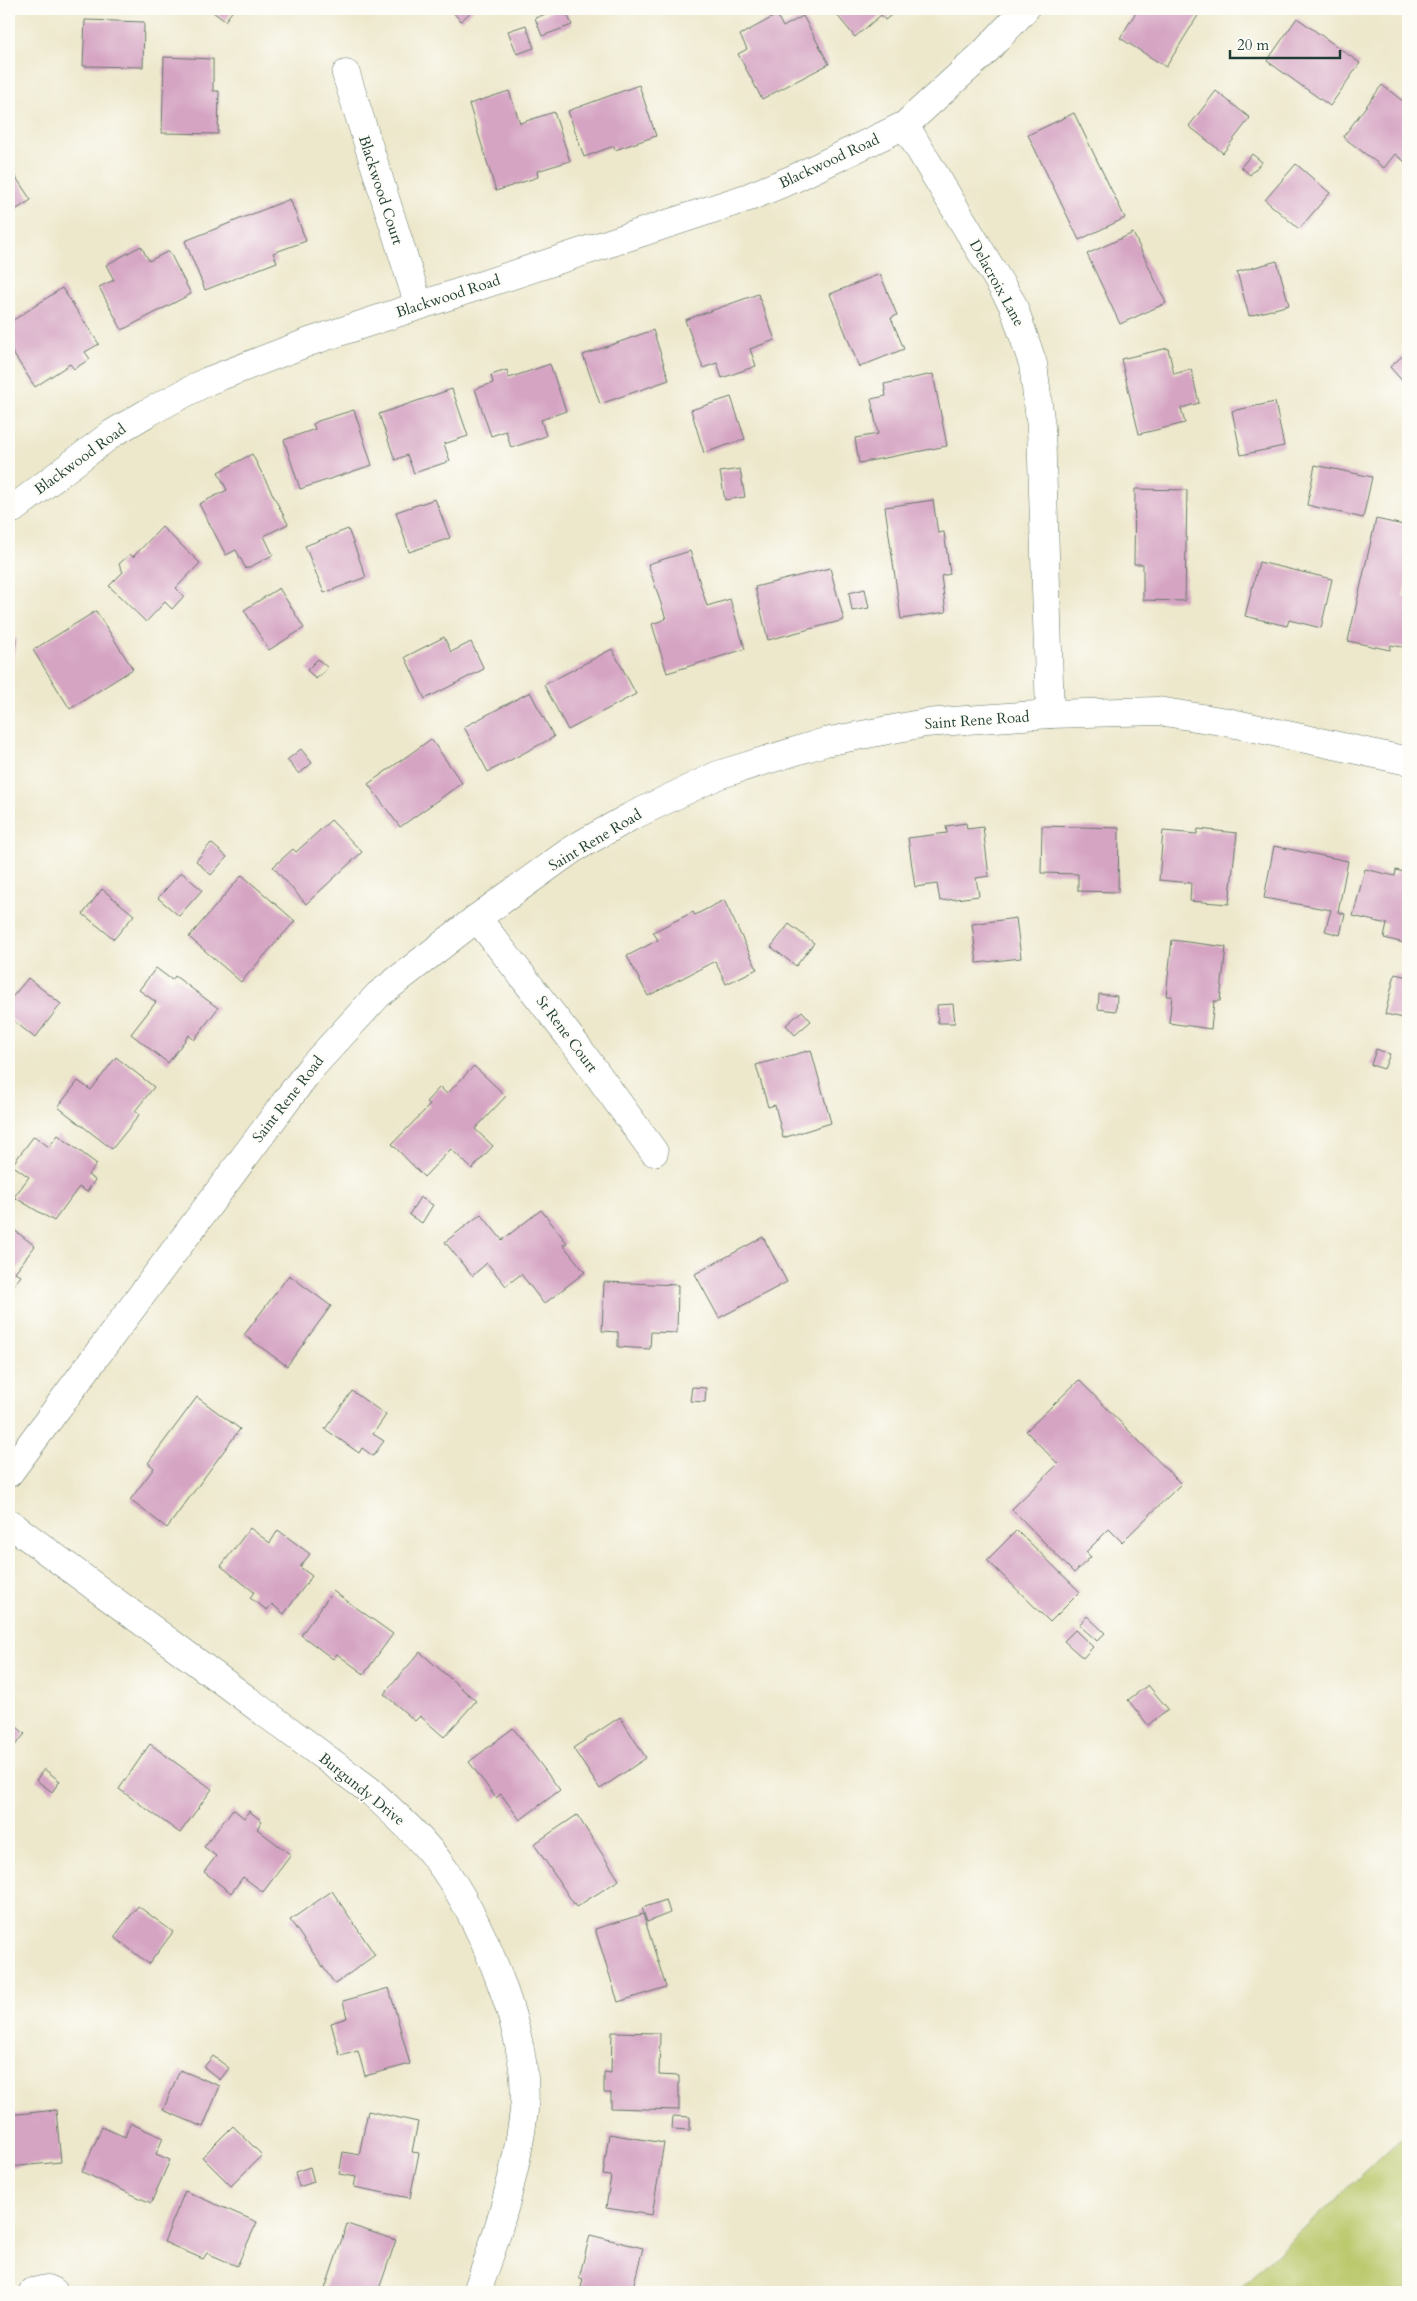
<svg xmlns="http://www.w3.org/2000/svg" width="1417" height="2301" font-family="Cardo,serif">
  <rect width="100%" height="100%" fill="#fdfcf7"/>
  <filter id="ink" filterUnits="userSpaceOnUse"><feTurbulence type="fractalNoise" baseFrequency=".02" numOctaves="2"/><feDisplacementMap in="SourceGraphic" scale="10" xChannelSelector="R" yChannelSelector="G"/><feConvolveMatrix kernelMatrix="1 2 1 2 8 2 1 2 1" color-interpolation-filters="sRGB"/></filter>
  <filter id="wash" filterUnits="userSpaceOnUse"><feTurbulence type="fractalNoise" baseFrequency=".0096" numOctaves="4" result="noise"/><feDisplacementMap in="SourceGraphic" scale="20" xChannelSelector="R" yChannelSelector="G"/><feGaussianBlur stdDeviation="1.12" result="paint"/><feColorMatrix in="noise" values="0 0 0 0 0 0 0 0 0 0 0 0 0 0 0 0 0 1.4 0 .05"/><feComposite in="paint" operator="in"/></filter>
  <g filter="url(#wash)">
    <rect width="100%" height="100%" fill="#ede8cc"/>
    <!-- green -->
    <polygon fill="#b9c769" stroke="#6c824e" points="1408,2132 1408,2292 1235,2292"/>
    <g id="blocks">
      <!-- building -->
      <g fill="#d5a4c3">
        <polygon points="209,9 234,9 225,21"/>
        <polygon points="450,9 474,9 461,21"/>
        <polygon points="559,9 565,9 572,25 542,36 535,18"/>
        <polygon points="832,9 899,9 885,20 881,15 855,37"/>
        <polygon points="1138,9 1202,9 1166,67 1120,38"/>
        <polygon points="777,15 783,27 803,16 829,64 762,99 738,54 747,49 740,35"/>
        <polygon points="1297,18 1360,63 1330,106 1267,61"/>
        <polygon points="85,20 144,22 143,67 83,66"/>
        <polygon points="526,25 534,48 517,54 508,31"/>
        <polygon points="164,57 213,59 213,91 219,91 218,134 162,133"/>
        <polygon points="639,85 656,136 615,150 614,146 584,157 568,111"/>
        <polygon points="1382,85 1408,105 1408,164 1395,154 1384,168 1343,137"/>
        <polygon points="509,91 520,123 554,112 570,161 537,171 538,177 496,191 469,104"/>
        <polygon points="1216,91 1250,118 1223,153 1189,126"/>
        <polygon points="1074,113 1125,218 1079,240 1028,135"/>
        <polygon points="1252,154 1262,162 1250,175 1241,167"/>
        <polygon points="1296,164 1330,193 1299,229 1265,200"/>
        <polygon points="9,167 31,200 9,214"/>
        <polygon points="290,199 306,241 273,253 277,262 205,290 185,241"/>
        <polygon points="1133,233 1166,303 1120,324 1087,254"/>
        <polygon points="141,246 149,261 169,251 191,294 122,330 99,287 114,280 106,265"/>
        <polygon points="1277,261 1289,305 1249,316 1237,272"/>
        <polygon points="880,274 897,315 891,318 904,349 859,367 830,294"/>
        <polygon points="62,288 99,344 85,352 90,359 74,369 70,364 35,387 9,347 9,323"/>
        <polygon points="758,294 775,340 750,349 756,366 722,378 717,363 703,368 685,320"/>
        <polygon points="653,330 669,380 600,404 583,355"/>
        <polygon points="1168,348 1174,374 1191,369 1199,403 1181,408 1185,423 1139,434 1121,359"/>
        <polygon points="1408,351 1408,382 1405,384 1390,367"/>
        <polygon points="550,364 566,411 541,420 546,436 511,448 506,431 491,436 475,389 493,383 491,375 507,370 509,378"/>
        <polygon points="933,374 947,446 859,463 855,438 878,434 871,399 886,396 884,384"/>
        <polygon points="452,389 468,436 444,444 450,461 414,473 407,455 395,460 379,414"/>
        <polygon points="731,397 745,439 704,453 691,410"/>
        <polygon points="1275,402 1284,446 1241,455 1232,411"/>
        <polygon points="354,410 372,465 300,489 284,440 315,429 313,424 318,421"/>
        <polygon points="252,454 288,524 264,536 273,555 246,569 236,550 226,555 199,504 227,490 218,472"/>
        <polygon points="1315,465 1372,477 1363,518 1307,505"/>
        <polygon points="740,469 745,497 725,500 720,472"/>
        <polygon points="1135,489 1187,490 1185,601 1143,600 1143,564 1134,564"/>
        <polygon points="435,499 450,538 409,552 396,512"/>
        <polygon points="933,500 938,533 944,532 950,574 941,576 946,612 901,619 885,507"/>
        <polygon points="1376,519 1408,526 1408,573 1403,597 1408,598 1408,648 1391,645 1390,650 1348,641"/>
        <polygon points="162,527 200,563 176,588 184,596 172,609 165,602 146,622 109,586 123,572 119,564 130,554 133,557"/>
        <polygon points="348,529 366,577 324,593 305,546"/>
        <polygon points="690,551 707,606 730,599 745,649 667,673 652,624 666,619 648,564"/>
        <polygon points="1259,562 1332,579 1321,628 1289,620 1287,626 1245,616"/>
        <polygon points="830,568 844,620 768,640 755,587"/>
        <polygon points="279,588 304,628 269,650 244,610"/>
        <polygon points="865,589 869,608 852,611 849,593"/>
        <polygon points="96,611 133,669 70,709 33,650"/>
        <polygon points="444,637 451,652 471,642 484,669 425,699 405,657"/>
        <polygon points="9,638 16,639 10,678 9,678"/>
        <polygon points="612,649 636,694 568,730 544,685"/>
        <polygon points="318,659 328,668 316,679 307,670"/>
        <polygon points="530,692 554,737 488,772 464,727"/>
        <polygon points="431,739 462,783 400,827 368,784"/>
        <polygon points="301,749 312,763 299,774 287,760"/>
        <polygon points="331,820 362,852 306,904 273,867 293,849 296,852"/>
        <polygon points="966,823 967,829 983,827 989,876 976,878 979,896 940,901 937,884 915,887 908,838 947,833 946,826"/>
        <polygon points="1042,826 1119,828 1118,892 1078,891 1078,874 1041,873"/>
        <polygon points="1198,829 1237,833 1229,904 1190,901 1191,883 1159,880 1163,831 1197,834"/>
        <polygon points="211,843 227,857 211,875 196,861"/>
        <polygon points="1274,846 1348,861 1338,912 1345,914 1340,935 1325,931 1331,910 1264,898"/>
        <polygon points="1365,869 1395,876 1396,870 1408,873 1408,944 1384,938 1387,924 1353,916"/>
        <polygon points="181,872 202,890 179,916 158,898"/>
        <polygon points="242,875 295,921 241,982 189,937"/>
        <polygon points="102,889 134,915 114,939 83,914"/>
        <polygon points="724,900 757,969 726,984 715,961 648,996 627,956 658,940 653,932 693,912 695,915"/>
        <polygon points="1016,918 1021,958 977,963 972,924"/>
        <polygon points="789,924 814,943 796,966 771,947"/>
        <polygon points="1172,940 1226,947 1220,1001 1214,1001 1211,1029 1169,1023 1172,996 1166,996"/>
        <polygon points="156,968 172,980 175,976 218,1008 194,1040 189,1035 168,1063 131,1034 156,1002 139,990"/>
        <polygon points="1395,974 1408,977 1408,1019 1385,1014"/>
        <polygon points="28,978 61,1004 35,1038 9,1017 9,1001"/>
        <polygon points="1099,994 1117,996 1116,1011 1098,1009"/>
        <polygon points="953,1004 955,1023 938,1023 937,1005"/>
        <polygon points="802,1011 811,1021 795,1035 786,1025"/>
        <polygon points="1376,1049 1390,1054 1384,1069 1371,1065"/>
        <polygon points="811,1050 831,1123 783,1138 775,1105 768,1107 756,1065"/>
        <polygon points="116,1057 154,1087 135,1111 139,1114 137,1118 112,1149 58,1107 78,1081 91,1090"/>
        <polygon points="474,1066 506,1096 475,1129 493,1146 472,1169 451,1149 424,1177 392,1144 430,1105 426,1102 440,1087 447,1094"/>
        <polygon points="58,1135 97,1164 88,1175 95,1180 87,1192 79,1187 54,1221 14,1197 29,1177 12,1165 34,1136 49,1147"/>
        <polygon points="420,1197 433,1205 422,1223 409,1215"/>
        <polygon points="541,1210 567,1243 563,1245 585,1272 544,1304 521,1274 506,1286 487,1263 472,1276 445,1242 481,1214 502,1240"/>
        <polygon points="9,1226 35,1246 15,1272 21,1276 9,1291"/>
        <polygon points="763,1237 787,1282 719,1318 695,1274"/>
        <polygon points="289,1275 331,1306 287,1366 244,1335"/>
        <polygon points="604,1282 678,1285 677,1333 651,1332 650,1349 618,1347 618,1332 602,1331"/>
        <polygon points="1079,1380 1181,1484 1122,1542 1109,1529 1086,1552 1091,1557 1074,1573 1012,1509 1058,1464 1026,1431"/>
        <polygon points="692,1387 706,1388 705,1402 690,1401"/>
        <polygon points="352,1391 386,1415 373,1434 384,1441 373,1456 362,1448 359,1453 325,1429"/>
        <polygon points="197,1397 240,1429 167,1528 130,1500 154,1468 148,1463"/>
        <polygon points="250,1528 270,1543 278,1530 310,1554 300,1567 312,1576 284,1614 272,1604 267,1610 250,1598 254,1592 221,1566"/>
        <polygon points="1017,1530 1080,1592 1050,1622 987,1560"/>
        <polygon points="333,1591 393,1634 364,1674 337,1654 333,1659 301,1635"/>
        <polygon points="1087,1616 1105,1633 1097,1641 1079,1625"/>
        <polygon points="1075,1630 1093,1647 1083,1658 1064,1641"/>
        <polygon points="420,1652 476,1701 444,1737 420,1716 415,1721 384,1694"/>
        <polygon points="1148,1685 1168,1709 1148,1725 1128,1700"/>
        <polygon points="620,1717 646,1758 600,1789 573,1748"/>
        <polygon points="9,1720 25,1734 9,1752"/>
        <polygon points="513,1728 560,1790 520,1820 501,1794 496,1798 469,1762"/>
        <polygon points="150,1744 212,1789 180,1833 119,1789"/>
        <polygon points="44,1769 60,1781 52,1792 36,1780"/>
        <polygon points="233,1809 244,1818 249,1811 262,1821 257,1829 291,1855 263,1892 243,1877 231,1893 204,1872 216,1856 204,1847"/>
        <polygon points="577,1815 619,1880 576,1907 534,1844"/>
        <polygon points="332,1891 375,1955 335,1984 290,1920"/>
        <polygon points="666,1900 670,1913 647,1922 642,1908"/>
        <polygon points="138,1906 173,1932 149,1964 114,1937"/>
        <polygon points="643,1914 666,1987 618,2002 595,1929"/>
        <polygon points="389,1988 410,2064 365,2076 358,2051 340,2056 331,2023 347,2018 343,2001"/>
        <polygon points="612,2032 660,2033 659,2075 679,2076 679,2110 611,2108 611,2093 604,2093 604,2072 611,2073"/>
        <polygon points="213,2056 229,2068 220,2080 204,2067"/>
        <polygon points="180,2070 220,2086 203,2127 163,2110"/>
        <polygon points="56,2110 61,2162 9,2167 9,2115"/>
        <polygon points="368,2111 418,2122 412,2152 419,2153 410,2198 354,2187 356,2177 339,2174 343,2152 359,2155"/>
        <polygon points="673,2116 690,2117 690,2130 672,2129"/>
        <polygon points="130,2123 163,2138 156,2154 170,2160 151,2203 82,2172 102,2127 125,2137"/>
        <polygon points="233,2126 262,2155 231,2186 202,2157"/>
        <polygon points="609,2134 664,2143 652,2215 606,2208 611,2176 603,2175"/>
        <polygon points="310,2167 314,2182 299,2187 295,2172"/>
        <polygon points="185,2191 257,2222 237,2266 207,2253 203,2259 164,2242"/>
        <polygon points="347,2224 396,2240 378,2292 324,2292"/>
        <polygon points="590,2235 643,2248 632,2291 580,2292 583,2279 579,2278"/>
      </g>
    </g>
  </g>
  <g filter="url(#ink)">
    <use href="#blocks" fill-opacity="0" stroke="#677969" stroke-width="1"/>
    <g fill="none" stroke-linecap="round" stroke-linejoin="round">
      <defs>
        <g id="minor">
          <polyline points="346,74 419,306"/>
          <polyline points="905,125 1013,305 1033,364 1041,427 1050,714"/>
          <polyline points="13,509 113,433 147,413 208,381 309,342 749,197 793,179 905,125 984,53 1025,9"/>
          <polyline points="477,918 576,1045 654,1152"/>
          <polyline points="9,1473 310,1069 378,995 477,918 573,849 630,817 718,775 825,742 925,723 1050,714 1158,711 1227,722 1408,761"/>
          <path d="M9 1523 369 1790C395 1814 423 1839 444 1869 484 1927 531 2039 524 2110 517 2172 498 2233 477 2292"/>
          <polyline points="33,2292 47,2289 54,2292"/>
        </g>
      </defs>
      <!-- minor casing -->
      <use href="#minor" stroke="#677969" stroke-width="29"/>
      <!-- path -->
      <polyline stroke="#677969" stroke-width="3" stroke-dasharray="1 4" stroke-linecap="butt" points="1405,2292 1408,2283"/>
      <!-- minor -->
      <use href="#minor" stroke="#fff" stroke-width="28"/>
    </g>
  </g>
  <g text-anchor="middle" stroke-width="4" stroke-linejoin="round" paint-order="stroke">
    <!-- street labels -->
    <g font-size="15" fill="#1f3d34" stroke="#fdfcf7">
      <text transform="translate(829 161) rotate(-25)" y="5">Blackwood Road</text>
      <text transform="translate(381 190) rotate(72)" y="5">Blackwood Court</text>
      <text transform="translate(997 283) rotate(61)" y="5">Delacroix Lane</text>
      <text transform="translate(448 296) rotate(-18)" y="5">Blackwood Road</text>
      <text transform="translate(80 459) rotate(-36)" y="5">Blackwood Road</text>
      <text transform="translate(977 720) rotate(-4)" y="5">Saint Rene Road</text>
      <text transform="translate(595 840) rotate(-31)" y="5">Saint Rene Road</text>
      <text transform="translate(567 1034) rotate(53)" y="5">St Rene Court</text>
      <text transform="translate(288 1099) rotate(-52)" y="5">Saint Rene Road</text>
      <text transform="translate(362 1789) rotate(39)" y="5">Burgundy Drive</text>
    </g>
  </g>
  <!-- margin -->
  <rect width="1417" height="2301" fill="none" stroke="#fdfcf7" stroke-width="30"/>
  <!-- scale -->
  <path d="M1230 50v8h110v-8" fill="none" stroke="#1f3d34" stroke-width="2.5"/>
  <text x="1237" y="50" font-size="15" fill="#1f3d34" stroke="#fdfcf7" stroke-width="4" paint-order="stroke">20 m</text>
</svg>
